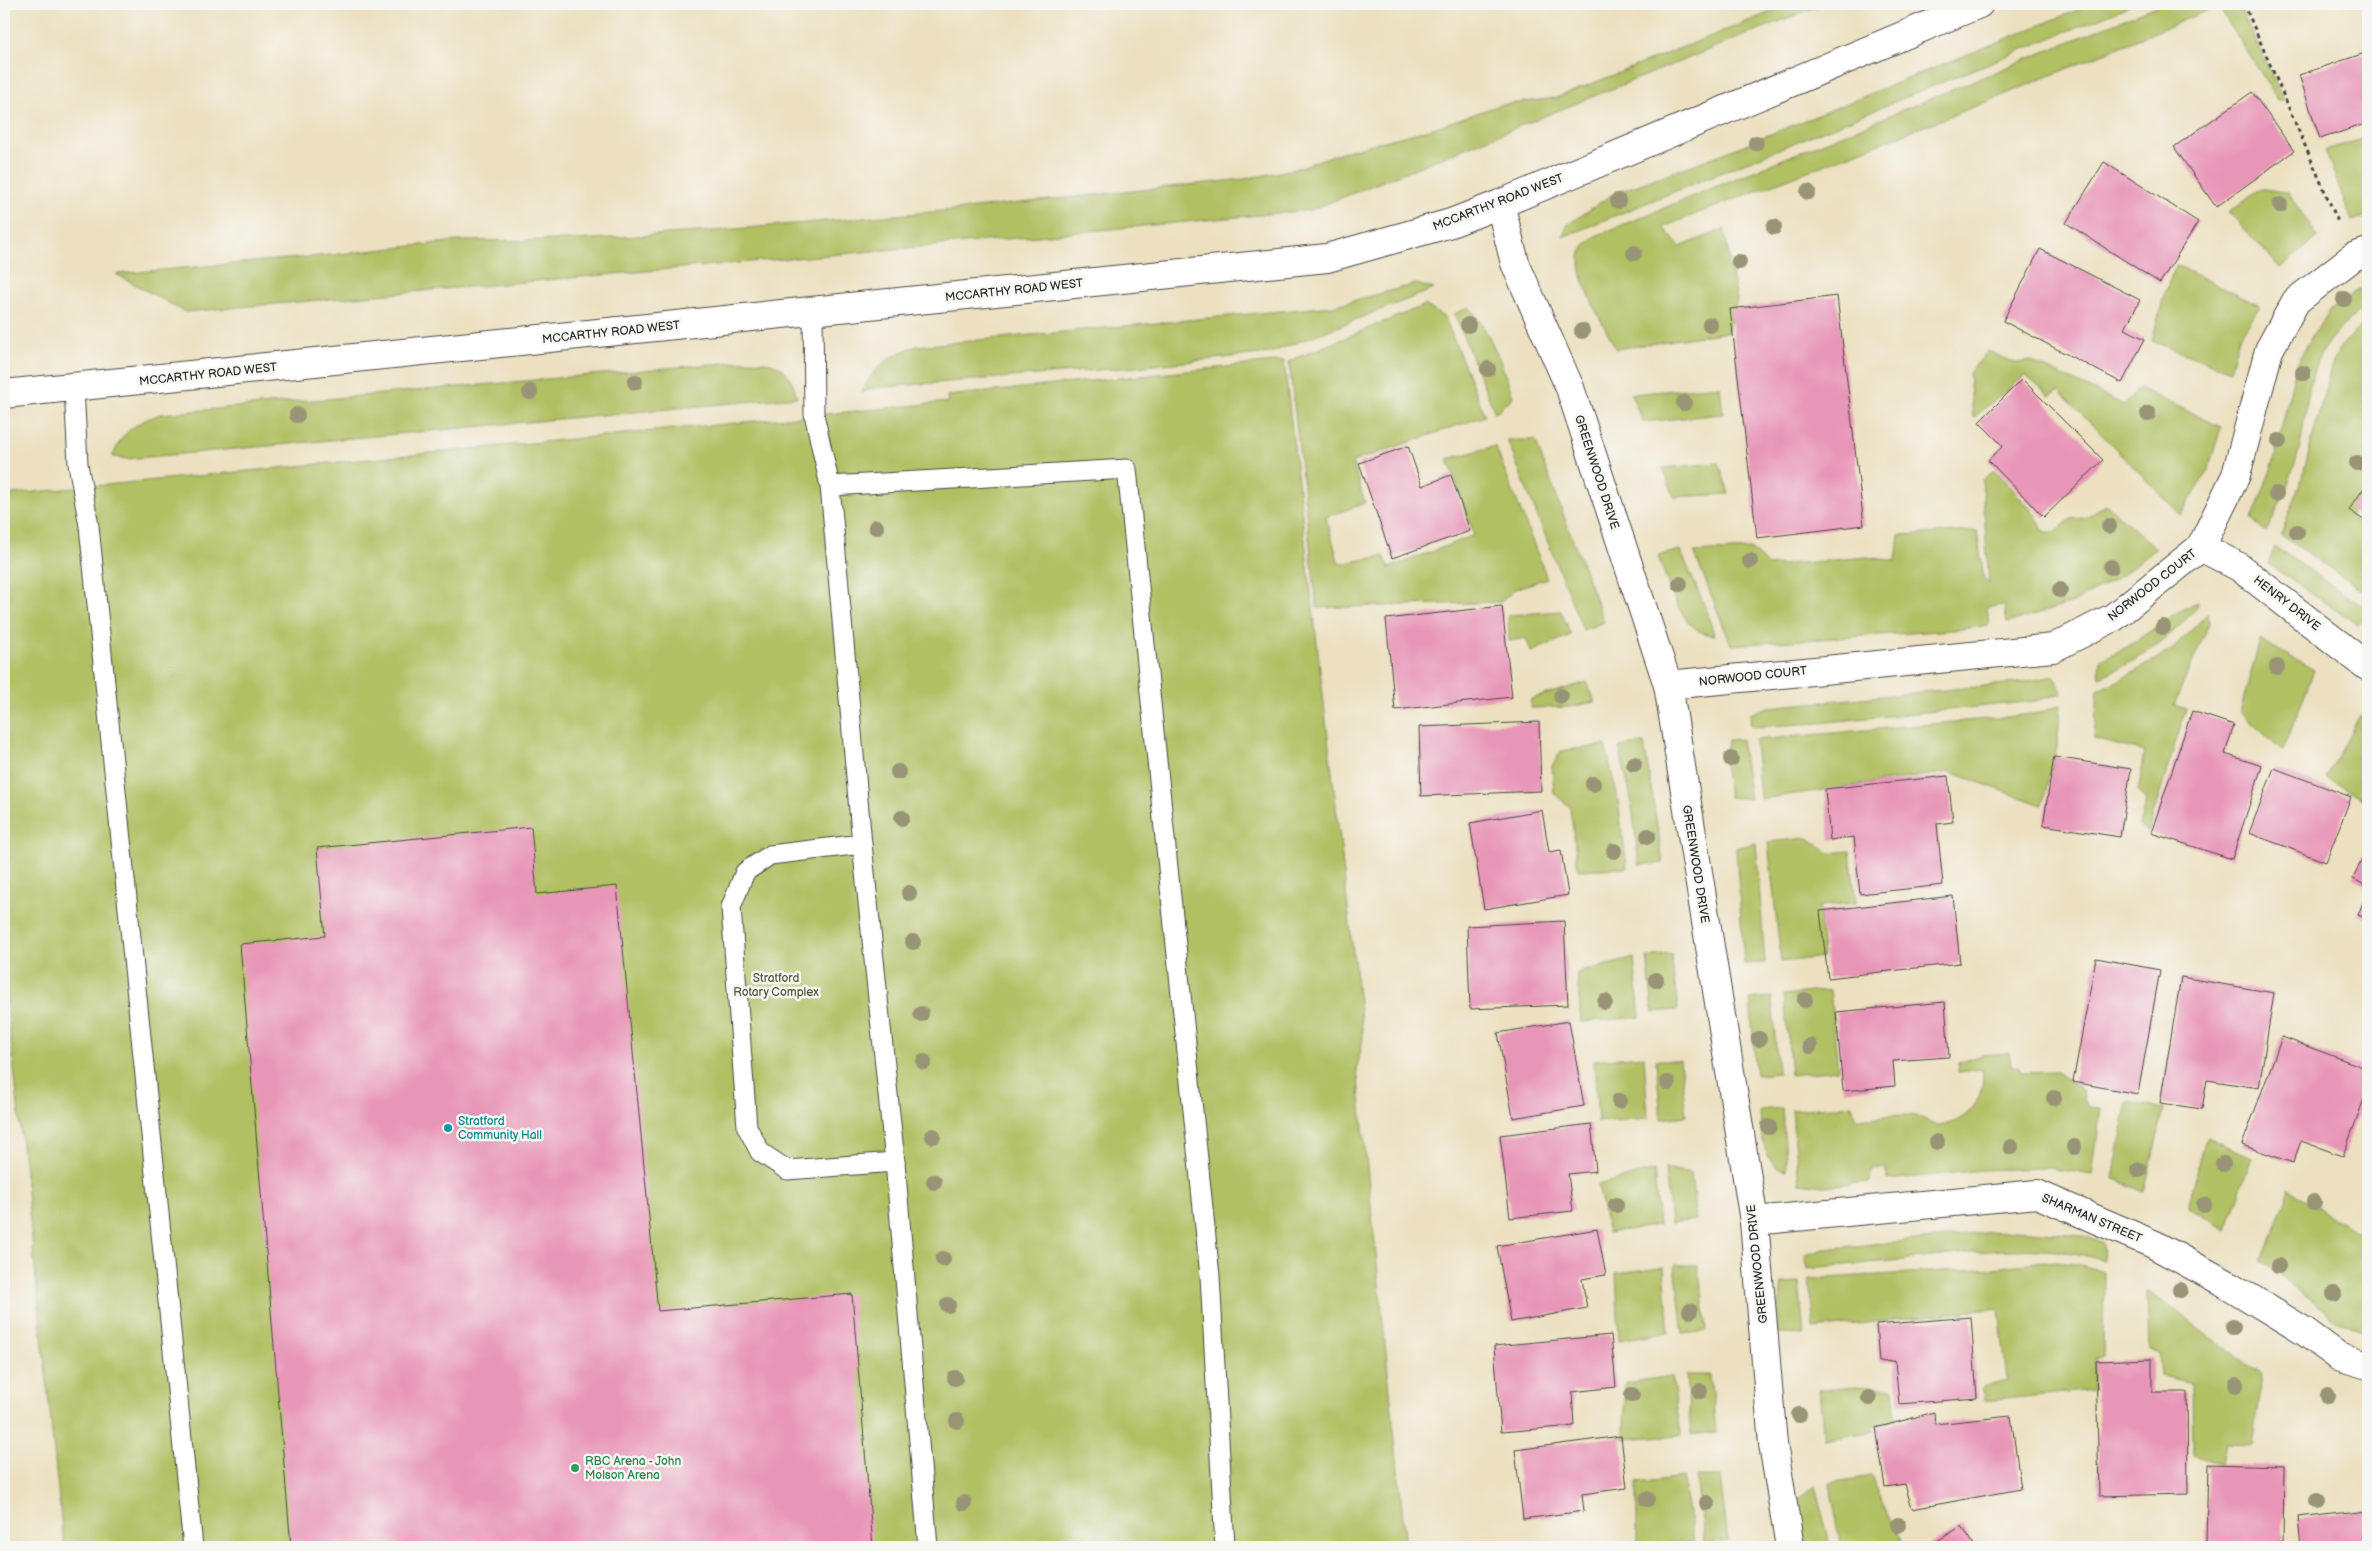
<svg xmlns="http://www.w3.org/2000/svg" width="2372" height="1551" font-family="'Balsamiq Sans',sans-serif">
  <rect width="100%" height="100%" fill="#f6f6f2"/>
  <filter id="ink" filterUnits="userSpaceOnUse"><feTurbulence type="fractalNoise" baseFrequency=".02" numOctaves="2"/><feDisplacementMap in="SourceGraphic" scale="10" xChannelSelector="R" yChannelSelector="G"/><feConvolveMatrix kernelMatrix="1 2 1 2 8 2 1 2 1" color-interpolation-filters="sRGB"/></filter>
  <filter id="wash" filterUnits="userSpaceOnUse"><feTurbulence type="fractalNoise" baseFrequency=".0096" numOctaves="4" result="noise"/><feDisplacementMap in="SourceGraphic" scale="20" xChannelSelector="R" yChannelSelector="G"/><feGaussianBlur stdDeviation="1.12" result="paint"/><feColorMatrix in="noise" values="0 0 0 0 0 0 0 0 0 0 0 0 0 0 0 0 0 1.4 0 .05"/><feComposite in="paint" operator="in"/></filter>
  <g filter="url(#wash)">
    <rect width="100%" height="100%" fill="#ece0c0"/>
    <!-- green -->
    <g fill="#b1c063" stroke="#6e7647">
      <polygon points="1791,4 1823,4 1311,210 964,243 185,312 116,274 331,255 457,241 577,240 713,231 965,209 1244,179 1295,169 1342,152 1430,129 1500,105 1556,98"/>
      <polygon points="2092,4 2134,4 1563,237 1567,225 1613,194 1724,153"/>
      <path d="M2161 4H2238L2284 100H2278L2218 6 1989 101 1663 227 1680 247 1724 229 1737 300 1727 332 1616 349C1605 326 1574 278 1581 253 1583 247 1590 242 1593 237Z"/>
      <polygon points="2363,139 2368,142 2368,216 2352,221 2325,150"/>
      <polygon points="2260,188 2288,193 2318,237 2280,268 2229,212"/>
      <polygon points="2176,265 2260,306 2239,338 2230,371 2152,341 2165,292"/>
      <path d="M1416 284 1434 289 1270 353 1137 367 872 388 861 393C874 367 889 355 917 346L1333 306Z"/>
      <path d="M2360 289 2366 306C2353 318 2337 329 2327 344 2304 376 2308 418 2298 454 2290 481 2279 507 2266 532L2252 520 2274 461 2296 366 2312 336 2332 308Z"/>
      <polygon points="1425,305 1445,318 1485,416 1352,462 1365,503 1326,517 1339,564 1384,556 1389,568 1474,535 1448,459 1495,446 1547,578 1515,589 1501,602 1317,608 1289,361"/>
      <path d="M1469 307C1491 333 1502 364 1513 397L1495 413 1454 314Z"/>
      <path d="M2368 323V480L2349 516 2368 534V594L2281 535 2302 478 2331 367C2338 348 2350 332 2368 323Z"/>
      <polygon points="1988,351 2016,363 2031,361 2124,405 2139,388 2221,427 2208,470 2181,515 2059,391 2050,396 2025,375 1973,418 1969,373"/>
      <path d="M745 361C776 361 789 365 797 397L127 459 112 457C126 428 131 426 160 414Z"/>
      <polygon points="1284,361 1363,1037 1357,1069 1406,1547 64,1547 4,972 4,495 948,402 947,396"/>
      <polygon points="1720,386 1723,414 1643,422 1631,394"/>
      <polygon points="1507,440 1535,440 1604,622 1583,630"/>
      <polygon points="1719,463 1729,494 1674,497 1663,468"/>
      <polygon points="1995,470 2035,514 2044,532 2055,532 2071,519 2085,518 2106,504 2156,548 2122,575 2073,603 2007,623 2004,605 1987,607 1989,625 1954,630 1731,645 1694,552 1751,549 1768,566 1867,557 1896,561 1899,535 1977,531 1984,578 1989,584 1982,480"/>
      <polygon points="2275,547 2368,610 2368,614 2358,625 2268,564"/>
      <path d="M1680 550 1707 611 1714 635C1681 635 1668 581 1658 556Z"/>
      <path d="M2197 602 2198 606C2171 638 2138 662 2099 677L2100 660 2127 647 2182 609Z"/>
      <polygon points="1561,611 1571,635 1531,652 1526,638 1509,641 1508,615"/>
      <polygon points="2208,613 2209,624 2174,705 2186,709 2148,832 2139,826 2146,801 2138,792 2145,752 2094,739 2098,690 2120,680 2173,649"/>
      <polygon points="2260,640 2314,670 2283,751 2240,712"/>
      <polygon points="2055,676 2062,693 2035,701 1818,723 1751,727 1750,714 1768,707 2016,683"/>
      <polygon points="1587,682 1595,702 1570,707 1530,708 1531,699"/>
      <polygon points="2061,705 2057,747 2042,805 1950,772 1760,799 1755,740 1998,718 2039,713"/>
      <polygon points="2360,715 2368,719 2368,801 2326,778"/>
      <polygon points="1741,739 1750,799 1729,797 1723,757 1728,740"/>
      <polygon points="1644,743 1663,863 1639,865 1631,798 1619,747"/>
      <polygon points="1605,745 1617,794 1627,868 1578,870 1570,807 1554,793 1552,766 1561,751"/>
      <polygon points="1808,838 1829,853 1850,851 1856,903 1819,906 1823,957 1781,962 1768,842"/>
      <polygon points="1756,843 1765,963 1744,964 1736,848"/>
      <polygon points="1671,954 1678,1010 1653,1012 1647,957"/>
      <polygon points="1634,958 1640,1017 1581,1022 1577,973"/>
      <polygon points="1830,990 1838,1070 1791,1075 1784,995"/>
      <polygon points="1772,997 1778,1073 1756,1075 1750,999"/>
      <path d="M2009 1053 2011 1065 2018 1067 2022 1073 2056 1072 2082 1089 2083 1099 2088 1107 2101 1108 2092 1175 2049 1168 1981 1170 1888 1180 1885 1167 1871 1169 1870 1182 1823 1186 1799 1183 1792 1110 1852 1105 1856 1119C1875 1118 1897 1113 1915 1116 1923 1117 1932 1125 1941 1125 1968 1123 1987 1096 1982 1069L1958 1072 1959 1063 1981 1055Z"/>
      <polygon points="1644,1056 1648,1118 1598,1122 1594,1060"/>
      <polygon points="1656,1060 1680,1060 1686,1116 1661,1119"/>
      <polygon points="2128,1102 2164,1109 2144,1192 2113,1178"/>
      <path d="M1782 1108 1787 1170C1761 1167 1761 1130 1760 1110Z"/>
      <polygon points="2206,1137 2252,1157 2226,1230 2188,1207"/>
      <polygon points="1665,1168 1691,1173 1696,1220 1671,1223"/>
      <polygon points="1654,1170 1659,1225 1608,1233 1598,1185"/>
      <polygon points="2289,1189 2368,1240 2368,1332 2338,1321 2262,1261"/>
      <path d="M2014 1230 2084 1235 2103 1243 2104 1261C2045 1241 1982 1252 1922 1258 1884 1262 1845 1265 1807 1268L1806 1255 1824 1249Z"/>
      <polygon points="2043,1261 2077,1264 2104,1272 2103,1356 2095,1359 2094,1390 1984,1401 1982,1387 2007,1380 1999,1308 1814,1329 1809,1279 1995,1268"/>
      <polygon points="1675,1265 1698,1265 1707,1331 1683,1334"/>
      <polygon points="1664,1267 1669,1332 1619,1340 1616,1273"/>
      <polygon points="1799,1282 1804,1335 1776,1334 1782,1283"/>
      <polygon points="2147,1290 2262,1375 2252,1445 2225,1444 2221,1464 2193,1455 2192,1383 2161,1376 2159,1354 2149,1350"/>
      <polygon points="1686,1375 1710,1375 1716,1432 1691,1435"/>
      <polygon points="1672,1376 1681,1435 1624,1439 1625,1383"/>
      <polygon points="1870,1386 1893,1388 1896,1420 1873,1426 1873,1431 1824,1440 1819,1390"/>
      <polygon points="1871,1476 1904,1547 1842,1547 1829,1483"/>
      <polygon points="1683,1477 1694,1542 1637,1545 1637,1483"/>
      <polygon points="1696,1477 1720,1477 1728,1540 1705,1543"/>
      <polygon points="1815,1486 1831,1547 1806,1547 1797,1501"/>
    </g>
    <g id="blocks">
      <!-- building -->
      <g fill="#e896b8">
        <polygon points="2368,52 2368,123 2320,139 2299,75"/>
        <polygon points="2252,92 2294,151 2216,207 2174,147"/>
        <polygon points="2104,162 2198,222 2160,283 2066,223"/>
        <polygon points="2040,249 2140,300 2125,329 2145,339 2122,383 2003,321"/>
        <polygon points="1837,296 1864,525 1757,538 1730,309"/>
        <polygon points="2022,379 2103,460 2044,517 1988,460 2003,446 1979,422"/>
        <polygon points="1408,446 1422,486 1451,475 1470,531 1392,558 1359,463"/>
        <polygon points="2368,482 2368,523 2349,510"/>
        <polygon points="1502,606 1512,697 1395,710 1386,619"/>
        <polygon points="2192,711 2234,725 2225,754 2262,766 2232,859 2151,833"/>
        <polygon points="1539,722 1541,791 1421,796 1419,727"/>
        <polygon points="2054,757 2131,769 2120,837 2043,825"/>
        <polygon points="2274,768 2351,797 2326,862 2249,833"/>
        <polygon points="1948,776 1953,822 1937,824 1943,885 1860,894 1854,837 1830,840 1825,789"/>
        <polygon points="1542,810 1549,852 1561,850 1568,895 1484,909 1470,823"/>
        <polygon points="531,827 537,894 617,886 658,1311 852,1294 873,1547 291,1547 240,944 325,936 317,848"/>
        <polygon points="2368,845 2368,886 2353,879"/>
        <polygon points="2368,890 2368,919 2358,915"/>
        <polygon points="1953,896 1960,963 1828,978 1820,911"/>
        <polygon points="1564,921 1568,1005 1470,1009 1467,926"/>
        <polygon points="2096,958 2160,970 2138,1094 2073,1082"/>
        <polygon points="2181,977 2274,993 2259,1088 2207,1080 2202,1109 2160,1103"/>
        <polygon points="1945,1002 1949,1057 1893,1061 1895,1086 1843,1091 1836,1012"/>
        <polygon points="1569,1021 1584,1106 1513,1118 1498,1033"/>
        <polygon points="2282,1037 2368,1069 2368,1088 2343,1156 2301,1141 2293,1163 2242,1145"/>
        <polygon points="1591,1124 1596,1171 1568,1174 1573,1211 1510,1218 1500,1135"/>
        <polygon points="1597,1229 1606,1275 1582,1279 1587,1308 1511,1322 1497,1246"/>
        <polygon points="1971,1317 1977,1398 1899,1404 1895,1361 1879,1362 1876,1325"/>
        <polygon points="1611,1335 1616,1387 1572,1392 1574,1426 1501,1432 1494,1346"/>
        <polygon points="2152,1359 2152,1392 2187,1392 2188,1494 2099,1496 2096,1361"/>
        <polygon points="1934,1412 1935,1424 2011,1416 2021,1489 1912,1509 1905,1484 1885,1487 1876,1428"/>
        <polygon points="1621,1436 1627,1488 1582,1494 1584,1511 1523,1519 1515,1450"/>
        <polygon points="2208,1464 2284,1466 2283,1544 2206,1542"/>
        <polygon points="2368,1510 2368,1547 2301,1547 2298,1518"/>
        <polygon points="1962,1526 1974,1547 1927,1547"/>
      </g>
    </g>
  </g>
  <g filter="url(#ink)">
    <use href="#blocks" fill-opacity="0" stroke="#484641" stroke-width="1"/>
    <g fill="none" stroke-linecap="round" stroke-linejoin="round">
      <defs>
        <g id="service">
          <polyline points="813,311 814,414 830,486 862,844 895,1162 928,1547"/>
          <polyline points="74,388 78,464 89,526 193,1547"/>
          <polyline points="830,486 1127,469 1210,1276 1225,1547"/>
          <polyline points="862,844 770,855 745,872 731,907 747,1127 760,1152 787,1170 895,1162"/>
        </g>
        <g id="minor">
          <polyline points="1500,204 1515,263 1570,388 1668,685 1754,1221 1773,1444 1790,1547"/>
          <polyline points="2201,547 2239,567 2368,667"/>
          <polyline points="1668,685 2053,648 2114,617 2201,547 2236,475 2269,350 2296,301 2353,257 2368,252"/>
          <polyline points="1754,1221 2037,1194 2153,1244 2227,1284 2304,1331 2338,1356 2368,1365"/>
        </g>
        <polyline id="tertiary" points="4,394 1327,258 1451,223 1500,204 1979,4"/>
      </defs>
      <!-- service casing -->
      <use href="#service" stroke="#484641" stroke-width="21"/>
      <!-- minor casing -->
      <use href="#minor" stroke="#484641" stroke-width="30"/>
      <!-- tertiary casing -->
      <use href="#tertiary" stroke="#484641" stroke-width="30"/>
      <!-- path -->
      <polyline stroke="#484641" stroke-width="3" stroke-dasharray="4 4" stroke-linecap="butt" points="2244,4 2338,222"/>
      <!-- service -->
      <use href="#service" stroke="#fff" stroke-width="19"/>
      <!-- minor -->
      <use href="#minor" stroke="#fff" stroke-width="28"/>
      <!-- tertiary -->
      <use href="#tertiary" stroke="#fff" stroke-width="28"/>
    </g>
    <!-- trees -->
    <g fill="#989577">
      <circle cx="1756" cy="143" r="8"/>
      <circle cx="1808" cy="192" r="8"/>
      <circle cx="1618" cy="201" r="8"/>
      <circle cx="2280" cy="205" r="8"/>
      <circle cx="1774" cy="227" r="8"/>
      <circle cx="1634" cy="253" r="8"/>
      <circle cx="1739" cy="262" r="8"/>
      <circle cx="2344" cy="299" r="8"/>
      <circle cx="1468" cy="325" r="8"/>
      <circle cx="1710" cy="325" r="8"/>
      <circle cx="1582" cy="331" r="8"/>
      <circle cx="1488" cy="369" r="8"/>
      <circle cx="2303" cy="373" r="8"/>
      <circle cx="635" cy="382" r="8"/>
      <circle cx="530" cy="392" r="8"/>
      <circle cx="1684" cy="403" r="8"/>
      <circle cx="2148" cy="414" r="8"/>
      <circle cx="297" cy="415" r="8"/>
      <circle cx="2279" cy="441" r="8"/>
      <circle cx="2357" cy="463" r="8"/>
      <circle cx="2276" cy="494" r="8"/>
      <circle cx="2109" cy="526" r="8"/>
      <circle cx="876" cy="527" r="8"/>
      <circle cx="2297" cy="532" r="8"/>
      <circle cx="1750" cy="561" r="8"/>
      <circle cx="2111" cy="567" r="8"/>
      <circle cx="1680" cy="584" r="8"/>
      <circle cx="2060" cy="590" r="8"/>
      <circle cx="2163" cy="627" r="8"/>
      <circle cx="2277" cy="667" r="8"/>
      <circle cx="1561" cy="696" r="8"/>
      <circle cx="1731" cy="759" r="8"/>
      <circle cx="1634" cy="764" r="8"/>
      <circle cx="898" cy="772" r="8"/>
      <circle cx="1593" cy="784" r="8"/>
      <circle cx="902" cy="818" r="8"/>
      <circle cx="1648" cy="836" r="8"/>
      <circle cx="1614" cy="851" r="8"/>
      <circle cx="909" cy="893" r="8"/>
      <circle cx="913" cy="942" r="8"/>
      <circle cx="1656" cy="980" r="8"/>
      <circle cx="1805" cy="1000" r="8"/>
      <circle cx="1605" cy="1002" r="8"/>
      <circle cx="921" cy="1014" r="8"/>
      <circle cx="1759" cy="1039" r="8"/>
      <circle cx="1810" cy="1046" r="8"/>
      <circle cx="924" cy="1062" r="8"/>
      <circle cx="1668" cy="1083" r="8"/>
      <circle cx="2054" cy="1098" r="8"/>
      <circle cx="1619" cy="1101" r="8"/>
      <circle cx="1769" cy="1127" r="8"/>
      <circle cx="933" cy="1136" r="8"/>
      <circle cx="1937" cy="1142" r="8"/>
      <circle cx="2011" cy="1147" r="8"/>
      <circle cx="2074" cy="1147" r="8"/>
      <circle cx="2223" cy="1164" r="8"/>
      <circle cx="2139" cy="1170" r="8"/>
      <circle cx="934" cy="1182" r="8"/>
      <circle cx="2314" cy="1202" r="8"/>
      <circle cx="1616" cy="1205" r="8"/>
      <circle cx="2204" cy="1205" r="8"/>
      <circle cx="943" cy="1259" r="8"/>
      <circle cx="2278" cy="1266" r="8"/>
      <circle cx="2180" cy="1290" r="8"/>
      <circle cx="2334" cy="1294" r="8"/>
      <circle cx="948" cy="1305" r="8"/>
      <circle cx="1690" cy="1311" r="8"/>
      <circle cx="2233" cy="1327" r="8"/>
      <circle cx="955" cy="1378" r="8"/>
      <circle cx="2236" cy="1385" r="8"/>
      <circle cx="1700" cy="1391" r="8"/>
      <circle cx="1632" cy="1395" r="8"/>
      <circle cx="2328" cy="1396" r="8"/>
      <circle cx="1869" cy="1398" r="8"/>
      <circle cx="1799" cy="1415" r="8"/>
      <circle cx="957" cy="1421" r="8"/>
      <circle cx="1647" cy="1499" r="8"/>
      <circle cx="2317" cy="1501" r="8"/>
      <circle cx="964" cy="1503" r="8"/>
      <circle cx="1707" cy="1503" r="8"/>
      <circle cx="1898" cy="1525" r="8"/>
    </g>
  </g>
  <!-- markers -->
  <circle fill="#0f9aa8" stroke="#f6f6f2" stroke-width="2" cx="448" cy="1128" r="5"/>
  <circle fill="#2e9e5b" stroke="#f6f6f2" stroke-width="2" cx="575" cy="1468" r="5"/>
  <g text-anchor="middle" stroke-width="5" stroke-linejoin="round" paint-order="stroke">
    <!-- street labels -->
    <g font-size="12" fill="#2b2b2b" stroke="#f6f6f2">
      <text transform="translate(1498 202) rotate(-21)" y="4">MCCARTHY ROAD WEST</text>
      <text transform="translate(1014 290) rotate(-6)" y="4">MCCARTHY ROAD WEST</text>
      <text transform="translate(611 332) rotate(-6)" y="4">MCCARTHY ROAD WEST</text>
      <text transform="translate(208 374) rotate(-6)" y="4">MCCARTHY ROAD WEST</text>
      <text transform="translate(1597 472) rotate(72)" y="4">GREENWOOD DRIVE</text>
      <text transform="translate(2152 585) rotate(-38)" y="4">NORWOOD COURT</text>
      <text transform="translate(2287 603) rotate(38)" y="4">HENRY DRIVE</text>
      <text transform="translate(1753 676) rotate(-6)" y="4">NORWOOD COURT</text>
      <text transform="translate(1696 864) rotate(81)" y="4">GREENWOOD DRIVE</text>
      <text transform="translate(2092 1218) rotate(23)" y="4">SHARMAN STREET</text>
      <text transform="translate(1757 1264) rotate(-96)" y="4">GREENWOOD DRIVE</text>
    </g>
    <!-- park labels -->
    <g font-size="12" fill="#53583c" stroke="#f6f6f2">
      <text x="776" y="982">Stratford<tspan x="776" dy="14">Rotary Complex</tspan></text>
    </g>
    <!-- culture labels -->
    <g font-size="12" fill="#0d838f" stroke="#f6f6f2" text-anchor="start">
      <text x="458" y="1125">Stratford<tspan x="458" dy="14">Community Hall</tspan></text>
    </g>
    <!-- leisure labels -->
    <g font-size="12" fill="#27864d" stroke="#f6f6f2" text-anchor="start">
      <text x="585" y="1465">RBC Arena - John<tspan x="585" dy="14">Molson Arena</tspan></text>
    </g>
  </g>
  <!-- margin -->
  <rect width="2372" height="1551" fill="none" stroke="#f6f6f2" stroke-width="20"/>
</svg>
